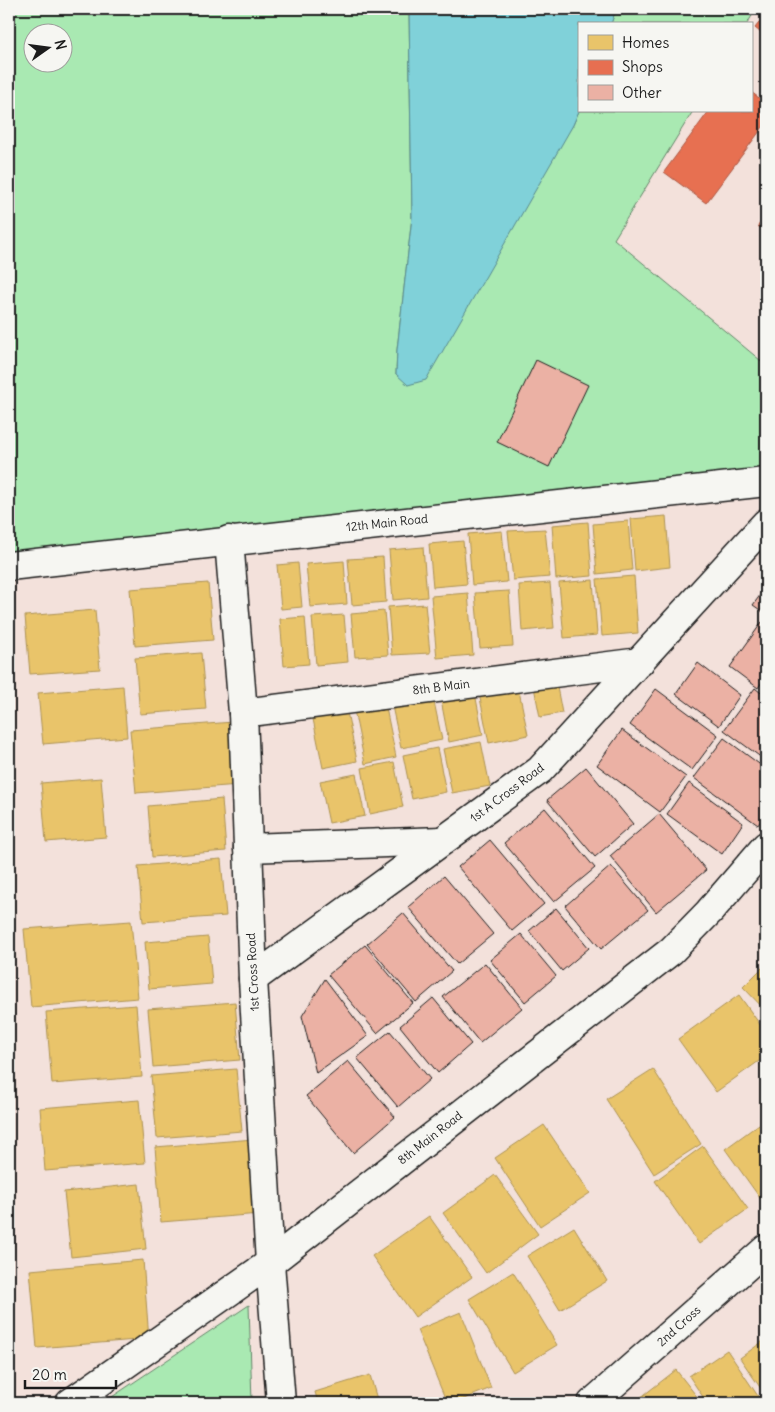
<svg xmlns="http://www.w3.org/2000/svg" width="775" height="1412" font-family="Delius,sans-serif">
  <rect width="100%" height="100%" fill="#f3e1db"/>
  <filter id="ink" filterUnits="userSpaceOnUse"><feTurbulence type="fractalNoise" baseFrequency=".02" numOctaves="2"/><feDisplacementMap in="SourceGraphic" scale="10" xChannelSelector="R" yChannelSelector="G"/><feConvolveMatrix kernelMatrix="1 2 1 2 8 2 1 2 1" color-interpolation-filters="sRGB"/></filter>
  <g filter="url(#ink)">
    <!-- green -->
    <g fill="#a9e9b2" stroke="#628267" fill-rule="evenodd">
      <path d="M9 9H409L412 217 397 350 396 374 573 125 579 111H693L614 239 766 365V482L9 570ZM32 32H62V62H32Z"/>
      <polygon points="616,9 756,9 747,24 611,24"/>
      <polygon points="249,1305 252,1403 103,1403"/>
    </g>
    <!-- water -->
    <polygon fill="#80d1d9" stroke="#58898d" points="409,9 616,9 611,24 579,24 579,111 573,125 426,380 408,385 396,374 397,350 412,217"/>
    <!-- homes -->
    <g fill="#e9c46a" stroke="#ac9253">
      <polygon points="666,516 670,567 635,571 631,519"/>
      <polygon points="628,521 632,570 597,574 593,524"/>
      <polygon points="588,522 592,576 556,579 552,525"/>
      <polygon points="545,529 550,577 513,580 508,531"/>
      <polygon points="502,531 507,582 472,585 468,534"/>
      <polygon points="463,541 467,584 433,587 429,544"/>
      <polygon points="423,547 427,597 393,600 389,550"/>
      <polygon points="383,557 386,602 352,605 348,559"/>
      <polygon points="344,561 347,604 310,607 306,564"/>
      <polygon points="298,563 302,607 281,609 277,565"/>
      <polygon points="634,576 638,633 602,636 597,579"/>
      <polygon points="593,580 597,635 564,638 559,583"/>
      <polygon points="208,583 213,640 135,646 130,589"/>
      <polygon points="550,583 554,628 522,631 519,585"/>
      <polygon points="509,591 513,646 480,648 475,593"/>
      <polygon points="468,593 473,655 437,658 431,596"/>
      <polygon points="425,604 430,653 392,655 388,607"/>
      <polygon points="95,610 100,669 30,674 25,616"/>
      <polygon points="384,611 388,655 355,657 351,614"/>
      <polygon points="344,615 348,662 316,665 312,617"/>
      <polygon points="305,617 309,664 284,666 280,619"/>
      <polygon points="201,653 206,709 140,714 135,658"/>
      <polygon points="555,677 562,713 540,717 533,682"/>
      <polygon points="123,686 127,737 43,744 38,693"/>
      <polygon points="518,686 528,735 489,743 479,693"/>
      <polygon points="474,688 483,735 449,742 440,695"/>
      <polygon points="433,697 442,740 401,748 392,706"/>
      <polygon points="385,703 396,757 365,764 354,710"/>
      <polygon points="347,712 357,761 323,768 313,719"/>
      <polygon points="233,722 239,785 136,793 130,730"/>
      <polygon points="481,742 490,786 452,793 443,749"/>
      <polygon points="437,748 446,792 412,799 403,755"/>
      <polygon points="394,762 403,807 370,814 362,768"/>
      <polygon points="356,774 365,816 329,823 320,781"/>
      <polygon points="101,778 106,837 46,842 41,783"/>
      <polygon points="222,799 226,851 152,857 148,806"/>
      <polygon points="221,859 226,916 143,922 138,866"/>
      <polygon points="131,921 138,998 31,1007 24,929"/>
      <polygon points="208,937 212,984 149,989 145,942"/>
      <polygon points="766,964 766,1011 743,987"/>
      <polygon points="739,995 766,1033 766,1056 716,1092 678,1039"/>
      <polygon points="235,1002 240,1060 153,1067 148,1009"/>
      <polygon points="136,1005 142,1077 52,1084 46,1012"/>
      <polygon points="236,1069 242,1131 157,1138 151,1076"/>
      <polygon points="653,1069 701,1144 654,1174 606,1099"/>
      <polygon points="139,1100 145,1163 45,1171 40,1108"/>
      <polygon points="766,1119 766,1204 765,1205 725,1149"/>
      <polygon points="544,1125 590,1193 540,1226 495,1158"/>
      <polygon points="254,1139 260,1214 161,1222 155,1147"/>
      <polygon points="703,1146 748,1209 699,1244 655,1181"/>
      <polygon points="495,1175 538,1234 486,1273 443,1213"/>
      <polygon points="139,1184 146,1249 71,1257 64,1192"/>
      <polygon points="429,1216 472,1277 415,1317 372,1256"/>
      <polygon points="574,1227 607,1281 560,1310 527,1256"/>
      <polygon points="143,1260 149,1339 37,1348 30,1270"/>
      <polygon points="513,1272 557,1345 513,1372 469,1299"/>
      <polygon points="461,1312 491,1388 454,1403 447,1403 417,1330"/>
      <polygon points="766,1339 766,1396 740,1358"/>
      <polygon points="727,1350 762,1402 760,1403 707,1403 689,1376"/>
      <polygon points="676,1370 702,1403 644,1403 640,1398"/>
      <polygon points="370,1375 378,1403 318,1403 315,1392"/>
    </g>
    <!-- shops -->
    <g fill="#e76f51" stroke="#aa5641">
      <polygon points="766,14 766,37 755,28"/>
      <polygon points="751,92 766,103 766,123 706,203 664,172 709,111 751,111"/>
      <polygon points="766,215 766,232 758,226"/>
    </g>
    <!-- building -->
    <g fill="#ebb1a4" stroke="#1c1c1c">
      <polygon points="536,360 588,385 549,467 497,442"/>
      <polygon points="766,587 766,614 753,605"/>
      <polygon points="762,622 766,624 766,676 758,688 730,667"/>
      <polygon points="698,663 740,695 719,726 676,694"/>
      <polygon points="755,688 766,697 766,761 724,730"/>
      <polygon points="656,689 718,735 692,770 630,725"/>
      <polygon points="622,730 686,777 660,812 597,765"/>
      <polygon points="724,738 766,769 766,813 758,825 694,778"/>
      <polygon points="586,767 633,824 595,857 547,800"/>
      <polygon points="689,783 743,823 722,854 667,814"/>
      <polygon points="545,808 595,868 554,902 504,843"/>
      <polygon points="659,814 706,870 656,912 610,856"/>
      <polygon points="490,840 544,904 512,931 458,867"/>
      <polygon points="611,866 648,910 601,949 565,906"/>
      <polygon points="444,876 493,934 457,964 408,907"/>
      <polygon points="556,908 589,948 562,971 529,931"/>
      <polygon points="403,913 452,971 416,1002 367,944"/>
      <polygon points="521,934 556,976 525,1002 490,960"/>
      <polygon points="365,945 413,1003 377,1033 328,975"/>
      <polygon points="485,963 522,1008 480,1043 443,997"/>
      <polygon points="325,979 368,1036 316,1073 302,1016"/>
      <polygon points="433,998 471,1044 438,1073 400,1026"/>
      <polygon points="390,1031 430,1079 398,1107 357,1058"/>
      <polygon points="348,1061 395,1117 353,1153 306,1096"/>
    </g>
    <g fill="none" stroke-linecap="round" stroke-linejoin="round">
      <defs>
        <g id="minor">
          <polyline points="229,540 243,713 253,979 270,1263 281,1403"/>
          <polyline points="9,566 766,482"/>
          <polyline points="243,713 640,662"/>
          <polyline points="248,848 442,841"/>
          <polyline points="253,979 540,770 766,523"/>
          <polyline points="592,1403 766,1249"/>
        </g>
        <polyline id="tertiary" points="70,1403 270,1263 671,951 709,912 766,846"/>
      </defs>
      <!-- minor casing -->
      <use href="#minor" stroke="#1c1c1c" stroke-width="31"/>
      <!-- tertiary casing -->
      <use href="#tertiary" stroke="#1c1c1c" stroke-width="31"/>
      <!-- minor -->
      <use href="#minor" stroke="#f6f6f2" stroke-width="28"/>
      <!-- tertiary -->
      <use href="#tertiary" stroke="#f6f6f2" stroke-width="28"/>
    </g>
  </g>
  <g text-anchor="middle" stroke-width="5" stroke-linejoin="round" paint-order="stroke">
    <!-- street labels -->
    <g font-size="12" fill="#1c1c1c" stroke="#f6f6f2">
      <text transform="translate(387 523) rotate(-6)" y="4">12th Main Road</text>
      <text transform="translate(441 687) rotate(-7)" y="4">8th B Main</text>
      <text transform="translate(507 793) rotate(-37)" y="4">1st A Cross Road</text>
      <text transform="translate(253 972) rotate(-93)" y="4">1st Cross Road</text>
      <text transform="translate(430 1138) rotate(-38)" y="4">8th Main Road</text>
      <text transform="translate(679 1326) rotate(-42)" y="4">2nd Cross</text>
    </g>
  </g>
  <!-- margin -->
  <rect width="775" height="1412" fill="none" stroke="#f6f6f2" stroke-width="30"/>
  <rect x="15" y="15" width="745" height="1382" fill="none" stroke="#1c1c1c" stroke-width="2" filter="url(#ink)"/>
  <!-- legend -->
  <rect x="578" y="22" width="175" height="90" fill="#f6f6f2" stroke="#9f9f9c"/>
  <rect x="588" y="35" width="25" height="15" fill="#e9c46a" stroke="#9f9f9c"/>
  <text x="622" y="48" font-size="15" fill="#1c1c1c">Homes</text>
  <rect x="588" y="60" width="25" height="15" fill="#e76f51" stroke="#9f9f9c"/>
  <text x="622" y="72" font-size="15" fill="#1c1c1c">Shops</text>
  <rect x="588" y="85" width="25" height="15" fill="#ebb1a4" stroke="#9f9f9c"/>
  <text x="622" y="98" font-size="15" fill="#1c1c1c">Other</text>
  <!-- north arrow -->
  <g transform="translate(48 48) rotate(76)"><circle r="24" fill="#f6f6f2" stroke="#9f9f9c"/>
  <path d="M0-4L9 19L0 12L-9 19Z" fill="#1c1c1c"/>
  <text y="-8" font-size="14" font-weight="bold" text-anchor="middle" fill="#1c1c1c">N</text>
  </g>
  <!-- scale -->
  <path d="M25 1380v8h91v-8" fill="none" stroke="#1c1c1c" stroke-width="2.5"/>
  <text x="32" y="1380" font-size="15" fill="#1c1c1c" stroke="#f6f6f2" stroke-width="4" paint-order="stroke">20 m</text>
</svg>
